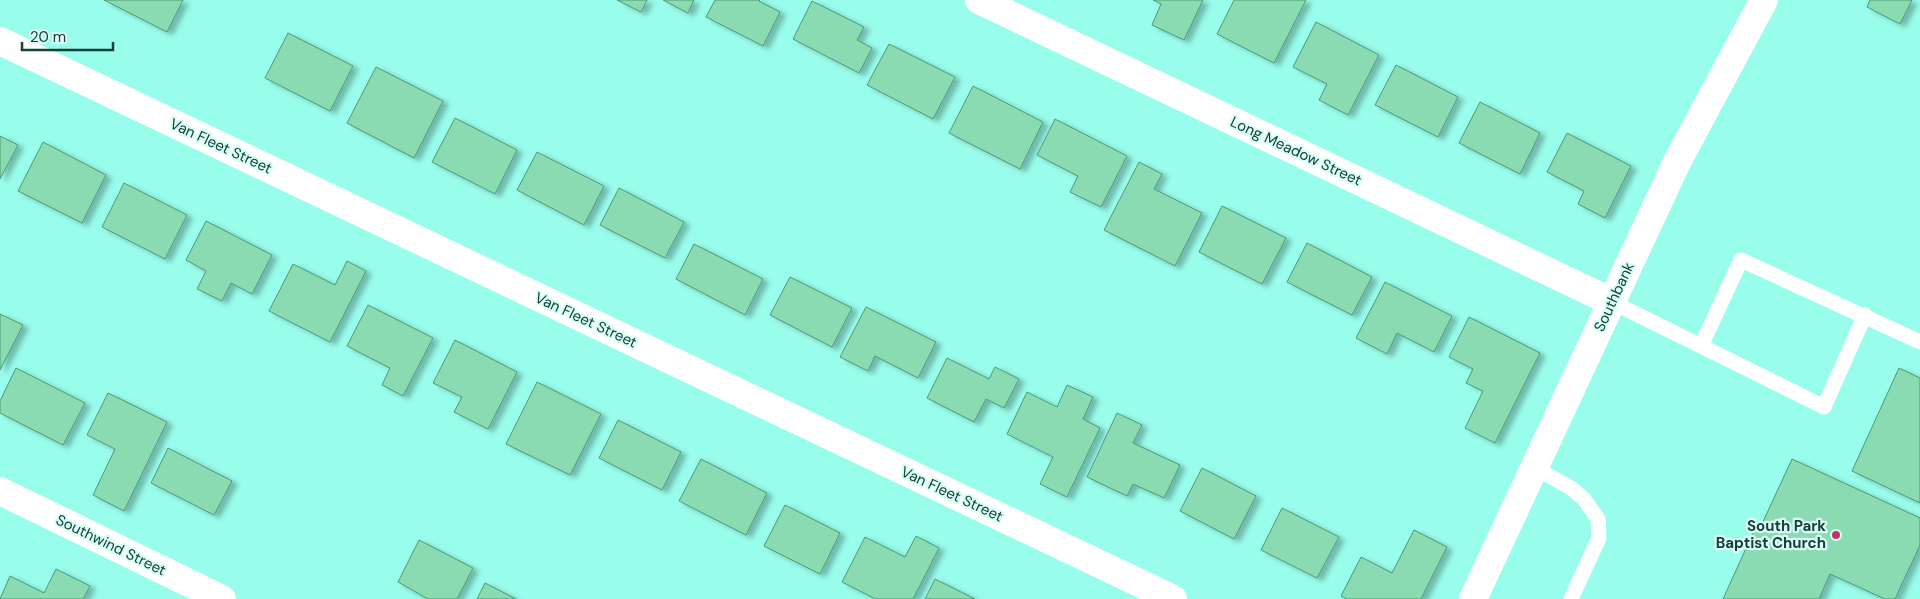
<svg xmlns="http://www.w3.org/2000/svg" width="1920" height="599" font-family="'DM Sans',sans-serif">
  <defs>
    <filter id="shadow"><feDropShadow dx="5.5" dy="3" stdDeviation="2.5" flood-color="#0004"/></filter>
  </defs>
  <rect width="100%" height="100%" fill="#99fdeb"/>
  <!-- building -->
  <g fill="#8adab2" stroke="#4a9a75" filter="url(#shadow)">
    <polygon points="104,0 183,0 167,32"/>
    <polygon points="617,0 647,0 641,12"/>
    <polygon points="663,0 694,0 688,13"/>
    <polygon points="715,0 760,0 759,1 780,12 763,46 706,17"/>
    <polygon points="1153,0 1203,0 1184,40 1152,25 1161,4"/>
    <polygon points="1234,0 1306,0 1274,63 1217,34"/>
    <polygon points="1870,0 1912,0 1900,24 1867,7"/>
    <polygon points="812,1 864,27 857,40 872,48 859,73 793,39"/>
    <polygon points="1316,22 1379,55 1348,115 1319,100 1327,84 1293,67"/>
    <polygon points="288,33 353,66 330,111 265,78"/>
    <polygon points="889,44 955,77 933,119 867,85"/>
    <polygon points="1396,65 1458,97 1438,137 1375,105"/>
    <polygon points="376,67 443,101 414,158 347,123"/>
    <polygon points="973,86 1043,122 1020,169 949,133"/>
    <polygon points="1480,102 1540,133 1520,174 1459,143"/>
    <polygon points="455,118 517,150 495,194 432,162"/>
    <polygon points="1055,119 1127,156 1101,207 1070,192 1078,176 1037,155"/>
    <polygon points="1567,133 1631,166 1605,218 1578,204 1584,191 1547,172"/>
    <polygon points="0,136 18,145 0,179"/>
    <polygon points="43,142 106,175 82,223 18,191"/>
    <polygon points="537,152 604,186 584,225 517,190"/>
    <polygon points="1139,162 1162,174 1154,189 1202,213 1175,266 1104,230"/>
    <polygon points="124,183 187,215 165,259 102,227"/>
    <polygon points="619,188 684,222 665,258 600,225"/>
    <polygon points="1222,206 1286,238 1262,284 1199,252"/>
    <polygon points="206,221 272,255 252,294 231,283 222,301 197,289 206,271 186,260"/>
    <polygon points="1307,243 1372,277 1352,315 1287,282"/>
    <polygon points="694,244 763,279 745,315 676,279"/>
    <polygon points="347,261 366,271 330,342 269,311 293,264 335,285"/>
    <polygon points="790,277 852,308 832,347 770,315"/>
    <polygon points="1385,282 1452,316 1434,352 1397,333 1387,354 1356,338"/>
    <polygon points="368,305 433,338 403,396 382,385 390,368 347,346"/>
    <polygon points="866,307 936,342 918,378 875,356 868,371 840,357"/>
    <polygon points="0,314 23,325 0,370"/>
    <polygon points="1469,317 1540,353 1495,443 1465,428 1483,391 1466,383 1473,369 1449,357"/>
    <polygon points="455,340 517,372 488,429 454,412 462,397 433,383"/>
    <polygon points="947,358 989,379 995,367 1019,379 1004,408 986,399 974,422 927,398"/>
    <polygon points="16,368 85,403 63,445 0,413 0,401"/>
    <polygon points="1899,368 1920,378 1920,503 1852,471"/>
    <polygon points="537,382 601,414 570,475 506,444"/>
    <polygon points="1067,385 1093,397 1083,419 1100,428 1067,497 1040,484 1053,457 1007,434 1027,392 1057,407"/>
    <polygon points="108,393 167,422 124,511 93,495 115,449 87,435"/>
    <polygon points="1117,413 1142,425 1133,443 1180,465 1164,498 1133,484 1127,496 1087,477"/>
    <polygon points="618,420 681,452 662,490 599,458"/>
    <polygon points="168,448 232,481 214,515 151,483"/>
    <polygon points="701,459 767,493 746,535 679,501"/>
    <polygon points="1792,459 1920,518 1920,545 1895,599 1885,599 1830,574 1819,599 1723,599 1757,524 1761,526"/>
    <polygon points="1202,468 1256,496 1234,539 1180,511"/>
    <polygon points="785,505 840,533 820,574 764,546"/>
    <polygon points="1282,508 1339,537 1317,578 1261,550"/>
    <polygon points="1414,530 1447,547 1421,599 1347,599 1341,596 1361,557 1392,573"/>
    <polygon points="916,536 939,548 913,599 876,599 842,582 865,537 905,557"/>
    <polygon points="419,540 473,568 457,599 428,599 398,582"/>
    <polygon points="56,569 90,586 83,599 0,599 10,576 44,593"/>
    <polygon points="935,579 975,599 925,599"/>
    <polygon points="485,583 516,599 477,599"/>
  </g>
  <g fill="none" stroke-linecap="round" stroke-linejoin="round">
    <!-- lane -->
    <g stroke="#fff" stroke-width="15">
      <polyline points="1612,302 1701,346"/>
      <polyline points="1865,315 1824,407 1701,346 1741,260 1920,342"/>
      <polyline points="1535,468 1571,488 1584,499 1598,519 1599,538 1571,599"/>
    </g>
    <!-- street -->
    <g stroke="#fff" stroke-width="28">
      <polyline points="979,0 1612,302"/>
      <polyline points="0,41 1173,599"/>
      <polyline points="0,491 222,599"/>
      <polyline points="1473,599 1678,160 1764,0"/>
    </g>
  </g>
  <!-- markers -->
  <circle fill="#bf336a" stroke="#d9fef6" stroke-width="2" cx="1836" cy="535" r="5"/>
  <g text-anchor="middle" stroke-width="4.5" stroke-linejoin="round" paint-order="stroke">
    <!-- street labels -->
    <g font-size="15" fill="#144039" stroke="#d9fef6">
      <text transform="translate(221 146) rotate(25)" y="5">Van Fleet Street</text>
      <text transform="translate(1296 151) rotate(25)" y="5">Long Meadow Street</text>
      <text transform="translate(1614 297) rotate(-65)" y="5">Southbank</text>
      <text transform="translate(586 320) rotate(25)" y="5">Van Fleet Street</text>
      <text transform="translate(952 494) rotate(25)" y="5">Van Fleet Street</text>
      <text transform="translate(111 545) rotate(26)" y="5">Southwind Street</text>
    </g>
    <!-- poi labels -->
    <g font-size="15" font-weight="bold" fill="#144039" stroke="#d9fef6" text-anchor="end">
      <text x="1826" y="531">South Park<tspan x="1826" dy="17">Baptist Church</tspan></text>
    </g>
  </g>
  <!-- scale -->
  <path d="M22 42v8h91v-8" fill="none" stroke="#144039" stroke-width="2.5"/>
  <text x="30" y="42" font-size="15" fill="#144039" stroke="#d9fef6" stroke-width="4" paint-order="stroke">20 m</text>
</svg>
